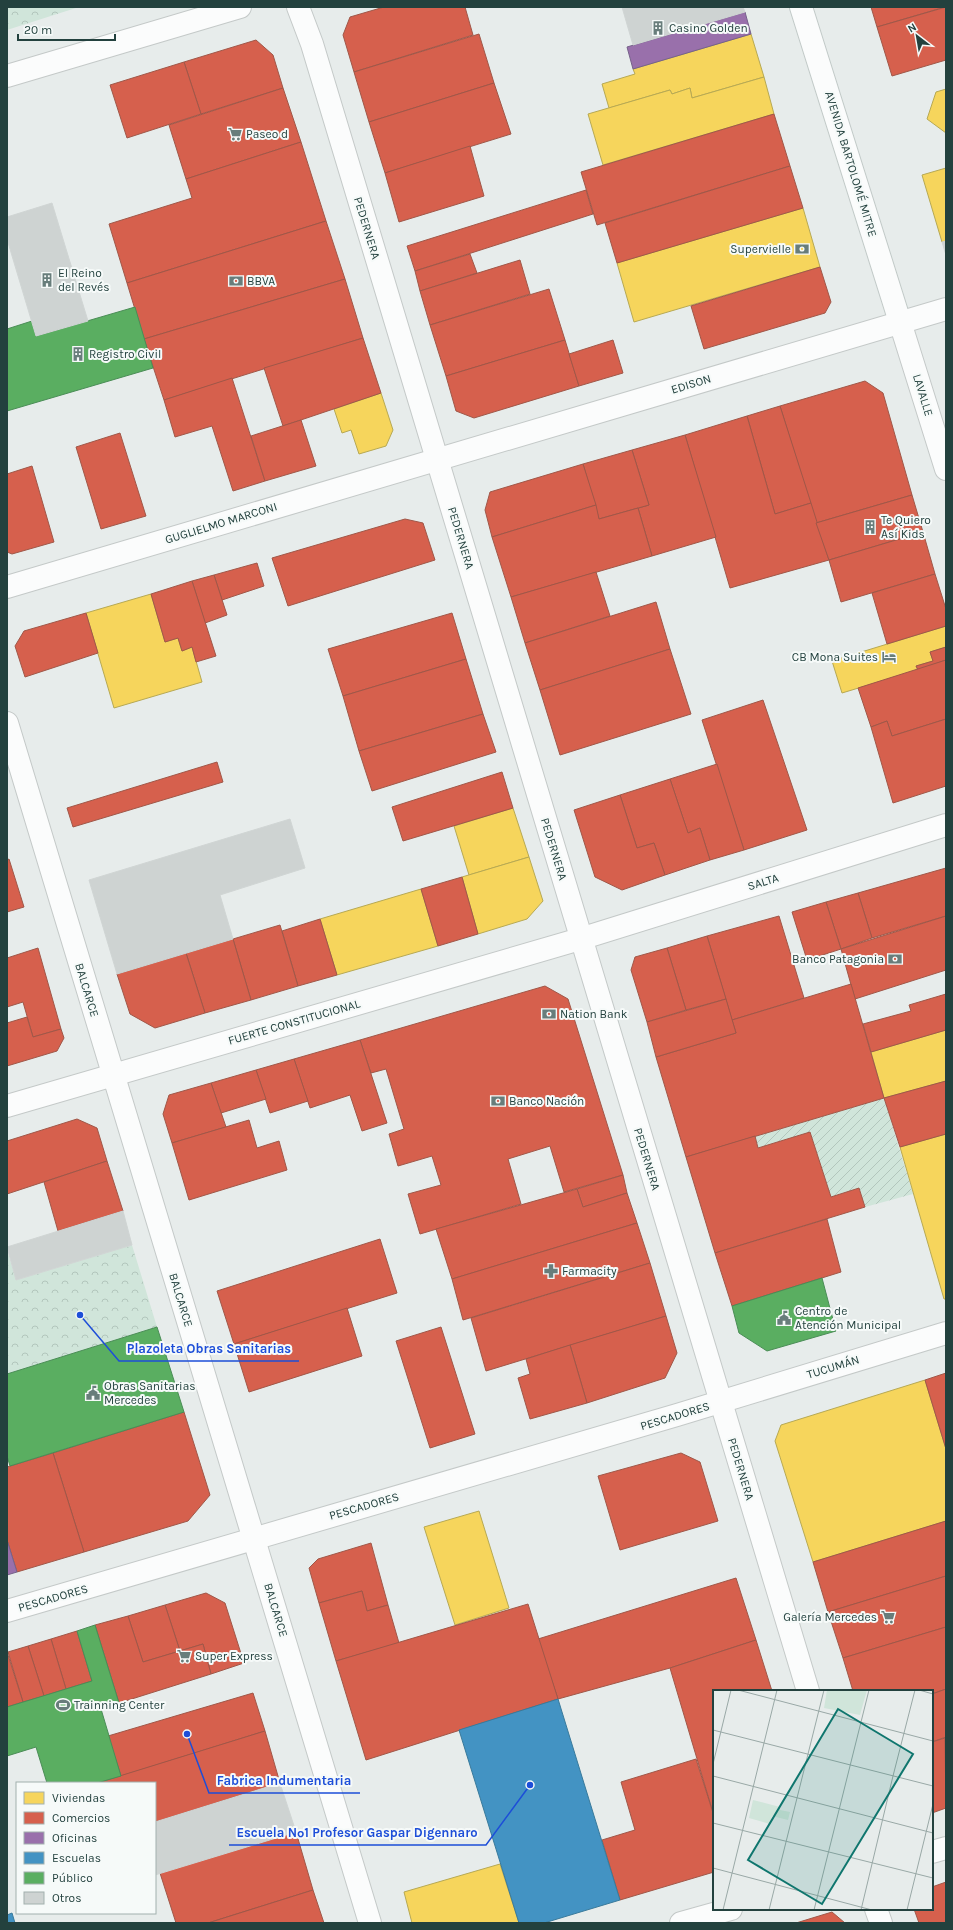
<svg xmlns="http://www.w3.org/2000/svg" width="953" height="1930" font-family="Karla,sans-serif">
  <defs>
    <pattern id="park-crowns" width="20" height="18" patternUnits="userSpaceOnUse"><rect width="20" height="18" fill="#d0e5da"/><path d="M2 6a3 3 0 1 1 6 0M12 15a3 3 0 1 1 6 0" fill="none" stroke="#b2c6bc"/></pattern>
    <pattern id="garden-furrows" width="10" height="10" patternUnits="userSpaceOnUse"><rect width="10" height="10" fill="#d0e5da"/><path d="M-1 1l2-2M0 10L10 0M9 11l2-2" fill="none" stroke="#b2c6bc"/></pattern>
  </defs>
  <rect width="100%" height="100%" fill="#e7eceb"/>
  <!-- park -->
  <g fill="url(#park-crowns)">
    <polygon points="7,7 79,7 7,30"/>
    <polygon points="132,1245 157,1327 7,1374 7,1250 16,1280"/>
  </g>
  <!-- garden -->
  <polygon fill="url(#garden-furrows)" points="884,1098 913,1194 865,1207 859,1188 831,1197 810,1132 758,1148 755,1136"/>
  <!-- homes -->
  <g fill="#f6d55c" stroke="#b7a953">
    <polygon points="751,34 764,77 692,98 690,88 672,94 670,90 609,108 602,84 635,74 633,69"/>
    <polygon points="764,77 774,114 603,165 588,114 670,90 672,94 690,88 692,98"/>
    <polygon points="946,89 946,133 927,119 936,92"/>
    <polygon points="946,168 946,241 942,242 922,175"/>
    <polygon points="803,208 820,267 634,322 617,263"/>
    <polygon points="381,393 393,430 386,446 359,454 351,430 342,433 334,409"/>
    <polygon points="151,594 165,642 178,638 182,651 192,647 202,682 114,708 86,613"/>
    <polygon points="946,626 946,647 930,652 933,661 916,666 918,670 842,693 832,661"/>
    <polygon points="513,808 529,857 469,875 454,826"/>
    <polygon points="529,857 543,901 527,919 478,934 462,877"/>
    <polygon points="421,889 438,946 337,975 320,919"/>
    <polygon points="946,1030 946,1081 884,1098 871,1052"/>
    <polygon points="946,1134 946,1299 944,1299 900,1147"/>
    <polygon points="925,1380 946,1449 946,1521 813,1562 775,1441 781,1425"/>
    <polygon points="479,1511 509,1608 455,1625 424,1527"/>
    <polygon points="500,1864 519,1923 412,1923 404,1892"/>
  </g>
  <!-- shops -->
  <g fill="#d6604d" stroke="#a05748">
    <polygon points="384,7 465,7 473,35 354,72 343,35 350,17"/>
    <polygon points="871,7 945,7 877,27"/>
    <polygon points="946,7 946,60 892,76 877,27"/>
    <polygon points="479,34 494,83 369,122 354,72"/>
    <polygon points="256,40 273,55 283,88 201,114 184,62"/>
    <polygon points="184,62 201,114 127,138 110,85"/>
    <polygon points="494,83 511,134 385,173 369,122"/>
    <polygon points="283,88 301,142 186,179 169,125"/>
    <polygon points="774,114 790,166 597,225 581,172"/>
    <polygon points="301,142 326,221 127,283 109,224 192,198 186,179"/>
    <polygon points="470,146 484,196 399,222 385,173"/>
    <polygon points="790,166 803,208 617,263 605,223"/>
    <polygon points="586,190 593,214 415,271 407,246"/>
    <polygon points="326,221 345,279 144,339 127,283"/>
    <polygon points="470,254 477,273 420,291 415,271"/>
    <polygon points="520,260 530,294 430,325 420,291"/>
    <polygon points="820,267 831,302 825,313 704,349 691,306"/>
    <polygon points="345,279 363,338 164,400 144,339"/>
    <polygon points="549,289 565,340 446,376 430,325"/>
    <polygon points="363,338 381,393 283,426 264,368"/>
    <polygon points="565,340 579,386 474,418 456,411 446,376"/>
    <polygon points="613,340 623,373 579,386 569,354"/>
    <polygon points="232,378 265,481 233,491 212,426 175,437 164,400"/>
    <polygon points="865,381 883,393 912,495 816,523 780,406"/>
    <polygon points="780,406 811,503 775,514 747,416"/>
    <polygon points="747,416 775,514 811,503 829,560 730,588 685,435"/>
    <polygon points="301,420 316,466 265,481 251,436"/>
    <polygon points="120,433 146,516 101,529 76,447"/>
    <polygon points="685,435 716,537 652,556 638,508 649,505 632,450"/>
    <polygon points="632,450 649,505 599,519 583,464"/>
    <polygon points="583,464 596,505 492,537 485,510 490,492"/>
    <polygon points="32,466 54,542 12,554 7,552 7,474"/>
    <polygon points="912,495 923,532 829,560 816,523"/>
    <polygon points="596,505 599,519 638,508 652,556 511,597 492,537"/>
    <polygon points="405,519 423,523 435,560 288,606 272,558"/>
    <polygon points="923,532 935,574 841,602 829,560"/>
    <polygon points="257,563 264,586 222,600 214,575"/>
    <polygon points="596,572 610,616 525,643 511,597"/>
    <polygon points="935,574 946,609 946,626 887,644 872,593"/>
    <polygon points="214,575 227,615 205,623 192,581"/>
    <polygon points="192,581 216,656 196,662 192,647 182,651 178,638 165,642 151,594"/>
    <polygon points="656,602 670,649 540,690 525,643"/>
    <polygon points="86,613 98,653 25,677 15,646 24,631"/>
    <polygon points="452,613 466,659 343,696 328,649"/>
    <polygon points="946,647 946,660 918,670 916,666 933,661 930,652"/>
    <polygon points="670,649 691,714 560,755 540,690"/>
    <polygon points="466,659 483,714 359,751 343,696"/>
    <polygon points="946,660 946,719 892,736 887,721 871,727 858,688"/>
    <polygon points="763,700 807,830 744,850 702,720"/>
    <polygon points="483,714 496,752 372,791 359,751"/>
    <polygon points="946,719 946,786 893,803 871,727 887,721 892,736"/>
    <polygon points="217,762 223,782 73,827 67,808"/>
    <polygon points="717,764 744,850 710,860 700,828 688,833 670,779"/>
    <polygon points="502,772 513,808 403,841 392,807"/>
    <polygon points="670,779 688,833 700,828 710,860 665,875 654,843 637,848 620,795"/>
    <polygon points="620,795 637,848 654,843 665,875 622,890 595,877 574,810"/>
    <polygon points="9,859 24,907 7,912 7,860"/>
    <polygon points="946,868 946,916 872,938 858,893"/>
    <polygon points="462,877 478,934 438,946 421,889"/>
    <polygon points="858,893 872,938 841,949 826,902"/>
    <polygon points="826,902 841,949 807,960 792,912"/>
    <polygon points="779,916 804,998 732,1020 707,936"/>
    <polygon points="946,916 946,970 855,999 841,949"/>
    <polygon points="320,919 337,975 298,986 282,931"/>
    <polygon points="280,925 298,986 251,1000 233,939"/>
    <polygon points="707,936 726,999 686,1010 667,948"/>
    <polygon points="233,939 251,1000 205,1013 186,953"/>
    <polygon points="38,948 61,1029 33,1037 23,1002 7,1007 7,958"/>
    <polygon points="667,948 686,1010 647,1022 631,970 635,957"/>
    <polygon points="186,953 205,1013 155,1028 130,1014 117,974"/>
    <polygon points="851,984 884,1098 686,1157 656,1057 736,1033 732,1020"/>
    <polygon points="545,986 568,999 623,1175 564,1192 550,1146 508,1159 521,1204 420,1234 408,1194 441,1185 432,1156 398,1166 389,1134 404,1129 386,1069 371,1073 360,1040"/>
    <polygon points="946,994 946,1030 871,1052 863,1024 911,1011 909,1005"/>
    <polygon points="726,999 736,1033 656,1057 647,1022"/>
    <polygon points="27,1017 33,1037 61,1029 64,1038 57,1051 7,1066 7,1023"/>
    <polygon points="360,1040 387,1123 362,1131 350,1095 310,1108 294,1059"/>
    <polygon points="294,1059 308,1101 270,1113 256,1070"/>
    <polygon points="256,1070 266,1099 221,1113 211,1083"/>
    <polygon points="946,1081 946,1134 900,1147 884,1098"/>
    <polygon points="211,1083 226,1127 172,1143 163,1114 169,1095"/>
    <polygon points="77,1119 97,1128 107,1161 7,1194 7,1141"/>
    <polygon points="249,1120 257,1148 279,1141 287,1170 189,1200 172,1143"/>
    <polygon points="810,1132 831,1197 859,1188 865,1207 715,1253 686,1157 755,1136 758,1148"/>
    <polygon points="107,1161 123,1211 58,1231 44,1182"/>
    <polygon points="623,1175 627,1193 583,1207 577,1189"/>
    <polygon points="577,1189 583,1207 627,1193 637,1223 452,1279 436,1229"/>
    <polygon points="827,1219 841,1272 732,1306 715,1253"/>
    <polygon points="637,1223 650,1263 463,1320 452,1279"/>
    <polygon points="380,1239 397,1293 234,1344 217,1291"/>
    <polygon points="650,1263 666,1316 486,1371 471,1318"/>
    <polygon points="347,1308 362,1356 249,1392 234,1344"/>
    <polygon points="666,1316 677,1353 665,1378 587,1403 570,1345"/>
    <polygon points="441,1327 475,1434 430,1448 396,1341"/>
    <polygon points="570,1345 587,1403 530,1419 518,1378 530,1374 526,1359"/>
    <polygon points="946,1373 946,1449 925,1380"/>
    <polygon points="184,1412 210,1495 188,1521 84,1552 53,1453"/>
    <polygon points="53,1453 84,1552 17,1572 7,1540 7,1467"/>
    <polygon points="681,1453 700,1462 718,1521 620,1550 598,1476"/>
    <polygon points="946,1521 946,1576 828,1612 813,1562"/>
    <polygon points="371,1543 388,1605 367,1611 362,1591 319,1603 309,1568 318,1559"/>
    <polygon points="946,1576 946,1627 843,1658 828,1612"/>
    <polygon points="736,1578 756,1640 670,1668 558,1699 538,1639"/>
    <polygon points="362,1591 367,1611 388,1605 399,1643 336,1661 319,1603"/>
    <polygon points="206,1593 225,1603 244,1663 211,1674 203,1644 180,1651 165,1605"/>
    <polygon points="528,1604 558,1699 366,1760 336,1661"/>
    <polygon points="165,1605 180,1651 143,1662 128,1616"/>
    <polygon points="128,1616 143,1662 203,1644 211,1674 119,1703 95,1625"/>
    <polygon points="946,1627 946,1689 932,1694 932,1691 853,1691 843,1658"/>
    <polygon points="77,1631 92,1681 66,1689 51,1639"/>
    <polygon points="51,1639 66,1689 44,1696 28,1646"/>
    <polygon points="756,1640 772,1691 714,1691 714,1816 670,1668"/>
    <polygon points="28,1646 44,1696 23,1702 8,1652"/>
    <polygon points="7,1652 23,1702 7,1707"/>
    <polygon points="946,1689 946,1737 932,1742 932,1694"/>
    <polygon points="253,1693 265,1731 121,1776 108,1736"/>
    <polygon points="265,1731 280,1783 155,1822 155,1783 97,1783"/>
    <polygon points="945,1738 946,1808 932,1813 932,1742"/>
    <polygon points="696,1759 714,1816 714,1872 620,1900 602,1840 635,1830 621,1782"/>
    <polygon points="296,1832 313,1890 208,1923 176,1923 160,1873"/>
    <polygon points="946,1882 946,1923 919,1923 914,1909 932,1909 932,1887"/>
    <polygon points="313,1890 324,1923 208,1923"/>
    <polygon points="832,1912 845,1923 796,1923"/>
  </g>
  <!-- offices -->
  <g fill="#9970ab" stroke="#76628a">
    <polygon points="745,12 751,34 633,69 627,47"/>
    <polygon points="7,1540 17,1572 7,1575"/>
  </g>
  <!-- schools -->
  <g fill="#4393c3" stroke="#397a9b">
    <polygon points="558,1699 620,1900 544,1923 519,1923 459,1730"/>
    <polygon points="12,1913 15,1923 7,1923 7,1915"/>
  </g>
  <!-- public -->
  <g fill="#5aae61" stroke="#4a8d56">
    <polygon points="135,307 153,368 7,411 7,329 32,321 36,336"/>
    <polygon points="822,1278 836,1331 767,1351 739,1333 732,1306"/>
    <polygon points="157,1327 184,1412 10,1466 7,1456 7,1374"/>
    <polygon points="95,1625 119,1703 101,1709 121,1776 97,1783 47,1783 36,1747 7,1756 7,1707 92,1681 77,1631"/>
  </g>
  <!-- building -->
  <g fill="#ced3d2" stroke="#d0d5d4">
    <polygon points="622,7 743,7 745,12 633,45"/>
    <polygon points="52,203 88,321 36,336 7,239 7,217"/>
    <polygon points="946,241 946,255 942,242"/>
    <polygon points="290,819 305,868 220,895 233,939 117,974 89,880"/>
    <polygon points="123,1211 132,1245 16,1280 7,1247"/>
    <polygon points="280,1783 296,1832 155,1875 155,1822"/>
  </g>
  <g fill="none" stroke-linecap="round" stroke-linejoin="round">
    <defs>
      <g id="street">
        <polyline points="298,7 312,44 808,1691"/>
        <polyline points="7,76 240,7"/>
        <polyline points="900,322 946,469"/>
        <polyline points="7,587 946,309"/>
        <polyline points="7,723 370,1923"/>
        <polyline points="7,1106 580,939 946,825"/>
        <polyline points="7,1611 677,1415 946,1333"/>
        <polyline points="932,1852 946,1848"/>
        <polyline points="876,1909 881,1923"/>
        <polyline points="681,1923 731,1909"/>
      </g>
      <polyline id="secondary" points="801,7 900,322"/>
    </defs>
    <!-- street casing -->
    <use href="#street" stroke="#c4c9c8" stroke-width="24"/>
    <!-- secondary casing -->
    <use href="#secondary" stroke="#c2cac8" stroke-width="24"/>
    <!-- street -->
    <use href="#street" stroke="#fbfcfc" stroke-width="22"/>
    <!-- secondary -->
    <use href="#secondary" stroke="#fbfcfc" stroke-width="22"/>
  </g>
  <!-- icons -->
  <defs>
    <symbol id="building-bare" viewBox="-9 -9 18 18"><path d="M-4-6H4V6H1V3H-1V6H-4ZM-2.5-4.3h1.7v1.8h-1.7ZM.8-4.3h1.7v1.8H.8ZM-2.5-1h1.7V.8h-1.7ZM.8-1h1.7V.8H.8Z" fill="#687d7b" stroke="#f6faf9" stroke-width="2.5" paint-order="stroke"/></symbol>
    <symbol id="supermarket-bare" viewBox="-9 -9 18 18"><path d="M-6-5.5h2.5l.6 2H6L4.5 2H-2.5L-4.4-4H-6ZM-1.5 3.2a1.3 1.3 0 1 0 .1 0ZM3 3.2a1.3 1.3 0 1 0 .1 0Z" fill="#687d7b" stroke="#f6faf9" stroke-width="2.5" paint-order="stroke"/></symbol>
    <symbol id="bank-bare" viewBox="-9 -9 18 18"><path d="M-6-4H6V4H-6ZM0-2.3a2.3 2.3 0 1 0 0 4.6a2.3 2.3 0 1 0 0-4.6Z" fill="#687d7b" stroke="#f6faf9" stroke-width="2.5" paint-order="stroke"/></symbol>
    <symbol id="hotel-bare" viewBox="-9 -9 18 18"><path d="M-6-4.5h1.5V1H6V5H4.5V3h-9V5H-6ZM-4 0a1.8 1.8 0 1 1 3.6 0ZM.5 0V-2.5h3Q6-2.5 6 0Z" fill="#687d7b" stroke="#f6faf9" stroke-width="2.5" paint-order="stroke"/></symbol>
    <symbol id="pharmacy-bare" viewBox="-9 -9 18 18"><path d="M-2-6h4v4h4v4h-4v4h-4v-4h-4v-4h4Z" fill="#687d7b" stroke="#f6faf9" stroke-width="2.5" paint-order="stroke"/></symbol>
    <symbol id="civic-bare" viewBox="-9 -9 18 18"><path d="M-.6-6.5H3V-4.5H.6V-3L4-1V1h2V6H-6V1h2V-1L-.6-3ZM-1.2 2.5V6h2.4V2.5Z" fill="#687d7b" stroke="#f6faf9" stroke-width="2.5" paint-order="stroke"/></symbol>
    <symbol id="stadium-bare" viewBox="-9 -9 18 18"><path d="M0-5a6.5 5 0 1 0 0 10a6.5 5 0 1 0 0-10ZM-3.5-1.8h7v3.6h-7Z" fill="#687d7b" stroke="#f6faf9" stroke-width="2.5" paint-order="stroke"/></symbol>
  </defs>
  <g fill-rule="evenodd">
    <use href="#building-bare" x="648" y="18" width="20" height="20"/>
    <use href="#supermarket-bare" x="225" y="124" width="20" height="20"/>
    <use href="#bank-bare" x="792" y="239" width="20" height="20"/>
    <use href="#building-bare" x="37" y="270" width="20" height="20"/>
    <use href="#bank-bare" x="226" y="271" width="20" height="20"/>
    <use href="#building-bare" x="68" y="344" width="20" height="20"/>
    <use href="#building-bare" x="860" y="517" width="20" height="20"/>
    <use href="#hotel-bare" x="879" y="647" width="20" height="20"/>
    <use href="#bank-bare" x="885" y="949" width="20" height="20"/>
    <use href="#bank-bare" x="539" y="1004" width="20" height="20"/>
    <use href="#bank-bare" x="488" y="1091" width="20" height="20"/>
    <use href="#pharmacy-bare" x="541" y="1261" width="20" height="20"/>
    <use href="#civic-bare" x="774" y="1308" width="20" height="20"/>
    <use href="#civic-bare" x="83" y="1383" width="20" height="20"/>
    <use href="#supermarket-bare" x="878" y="1607" width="20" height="20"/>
    <use href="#supermarket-bare" x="174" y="1646" width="20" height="20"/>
    <use href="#stadium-bare" x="53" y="1695" width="20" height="20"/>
  </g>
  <g text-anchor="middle" stroke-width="4" stroke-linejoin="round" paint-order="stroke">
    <!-- poi labels -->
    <g font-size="12" fill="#23413e" stroke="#f6faf9" text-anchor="start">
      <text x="669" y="32">Casino Golden</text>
      <text x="246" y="138">Paseo d</text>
      <text x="791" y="253" text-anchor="end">Supervielle</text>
      <text x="58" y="277">El Reino<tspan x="58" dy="14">del Revés</tspan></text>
      <text x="247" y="285">BBVA</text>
      <text x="89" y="358">Registro Civil</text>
      <text x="881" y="524">Te Quiero<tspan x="881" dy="14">Así Kids</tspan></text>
      <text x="878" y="661" text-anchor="end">CB Mona Suites</text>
      <text x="884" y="963" text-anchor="end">Banco Patagonia</text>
      <text x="560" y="1018">Nation Bank</text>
      <text x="509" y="1105">Banco Nación</text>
      <text x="562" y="1275">Farmacity</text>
      <text x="795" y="1315">Centro de<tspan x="795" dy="14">Atención Municipal</tspan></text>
      <text x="104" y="1390">Obras Sanitarias<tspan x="104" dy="14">Mercedes</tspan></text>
      <text x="877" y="1621" text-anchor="end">Galería Mercedes</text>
      <text x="195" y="1660">Super Express</text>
      <text x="74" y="1709">Trainning Center</text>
    </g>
    <!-- street labels -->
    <g font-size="12" fill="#23413e" stroke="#f6faf9">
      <text transform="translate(851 164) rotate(73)" y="4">AVENIDA BARTOLOMÉ MITRE</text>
      <text transform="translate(367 228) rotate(73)" y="4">PEDERNERA</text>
      <text transform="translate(691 384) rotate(-17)" y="4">EDISON</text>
      <text transform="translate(923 395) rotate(73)" y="4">LAVALLE</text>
      <text transform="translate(221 523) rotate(-17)" y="4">GUGLIELMO MARCONI</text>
      <text transform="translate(461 538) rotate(73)" y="4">PEDERNERA</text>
      <text transform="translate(554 849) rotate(73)" y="4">PEDERNERA</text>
      <text transform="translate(763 882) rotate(-17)" y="4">SALTA</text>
      <text transform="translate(87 990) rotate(73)" y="4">BALCARCE</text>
      <text transform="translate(294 1022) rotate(-16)" y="4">FUERTE CONSTITUCIONAL</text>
      <text transform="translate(647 1159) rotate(73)" y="4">PEDERNERA</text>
      <text transform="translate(181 1300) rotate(73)" y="4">BALCARCE</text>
      <text transform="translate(833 1367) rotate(-17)" y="4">TUCUMÁN</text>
      <text transform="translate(675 1416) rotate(-17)" y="4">PESCADORES</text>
      <text transform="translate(741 1469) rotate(73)" y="4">PEDERNERA</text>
      <text transform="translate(364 1506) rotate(-16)" y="4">PESCADORES</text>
      <text transform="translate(53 1598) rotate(-16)" y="4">PESCADORES</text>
      <text transform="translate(276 1610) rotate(73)" y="4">BALCARCE</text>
    </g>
  </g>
  <!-- overview -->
  <g transform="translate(713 1690)">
    <rect width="220" height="220" fill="#e7eceb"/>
    <path d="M114 0H154L147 25 111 18ZM40 110 67 117V120L77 122 75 130 59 126 57 134 36 128Z" fill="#d0e5da"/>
    <path fill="none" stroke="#99a8a6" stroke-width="1" d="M25 0 220 51M206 0 220 4M0 40 220 96M0 74 18 0M0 86 220 143M180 86 202 0M0 133 220 188M0 178 159 220M10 220 64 0M56 220 111 0M101 220 156 0M148 220 180 86M194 220 220 114"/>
    <path fill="#0f766e" fill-opacity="0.15" stroke="#0f766e" stroke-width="2" d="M125 19 200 64 109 214 35 170Z"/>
    <rect width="220" height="220" fill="none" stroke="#23413e" stroke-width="2"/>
  </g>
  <!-- callouts -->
  <path fill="none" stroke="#1d4ed8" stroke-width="1.5" d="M80 1315L119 1361H299M187 1734L209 1793H360M530 1785L486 1845H229"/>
  <g fill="#1d4ed8" stroke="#f6faf9" stroke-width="1.5">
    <circle cx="80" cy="1315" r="4"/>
    <circle cx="187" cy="1734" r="4"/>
    <circle cx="530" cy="1785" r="4"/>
  </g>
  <g font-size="13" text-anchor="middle" font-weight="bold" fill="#1d4ed8" stroke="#f6faf9" stroke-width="4" stroke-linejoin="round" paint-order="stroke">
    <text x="209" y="1353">Plazoleta Obras Sanitarias</text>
    <text x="284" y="1785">Fabrica Indumentaria</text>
    <text x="357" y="1837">Escuela Nº1 Profesor Gaspar Digennaro</text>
  </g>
  <!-- border -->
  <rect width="953" height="1930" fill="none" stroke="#23413e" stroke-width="16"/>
  <!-- legend -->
  <rect x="16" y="1782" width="140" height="132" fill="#f6faf9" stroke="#a2b0ae"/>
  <rect x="24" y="1792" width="20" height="12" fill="#f6d55c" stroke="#a2b0ae"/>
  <text x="52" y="1802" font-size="12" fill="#23413e">Viviendas</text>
  <rect x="24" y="1812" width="20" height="12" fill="#d6604d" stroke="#a2b0ae"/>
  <text x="52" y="1822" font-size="12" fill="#23413e">Comercios</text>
  <rect x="24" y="1832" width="20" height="12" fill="#9970ab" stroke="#a2b0ae"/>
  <text x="52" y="1842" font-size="12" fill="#23413e">Oficinas</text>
  <rect x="24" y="1852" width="20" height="12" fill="#4393c3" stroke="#a2b0ae"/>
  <text x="52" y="1862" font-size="12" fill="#23413e">Escuelas</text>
  <rect x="24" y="1872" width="20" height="12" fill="#5aae61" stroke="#a2b0ae"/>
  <text x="52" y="1882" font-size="12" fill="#23413e">Público</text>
  <rect x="24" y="1892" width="20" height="12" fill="#ced3d2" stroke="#a2b0ae"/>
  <text x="52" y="1902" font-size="12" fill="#23413e">Otros</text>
  <!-- north arrow -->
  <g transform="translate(917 36) rotate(329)" stroke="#f6faf9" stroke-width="3" paint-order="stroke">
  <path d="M0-3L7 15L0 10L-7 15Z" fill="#23413e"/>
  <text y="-6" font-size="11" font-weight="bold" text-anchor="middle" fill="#23413e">N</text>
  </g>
  <!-- scale -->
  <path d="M18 34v6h97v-6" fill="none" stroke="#23413e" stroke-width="2"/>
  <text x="24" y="34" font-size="12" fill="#23413e" stroke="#f6faf9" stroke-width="3" paint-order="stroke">20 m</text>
</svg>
